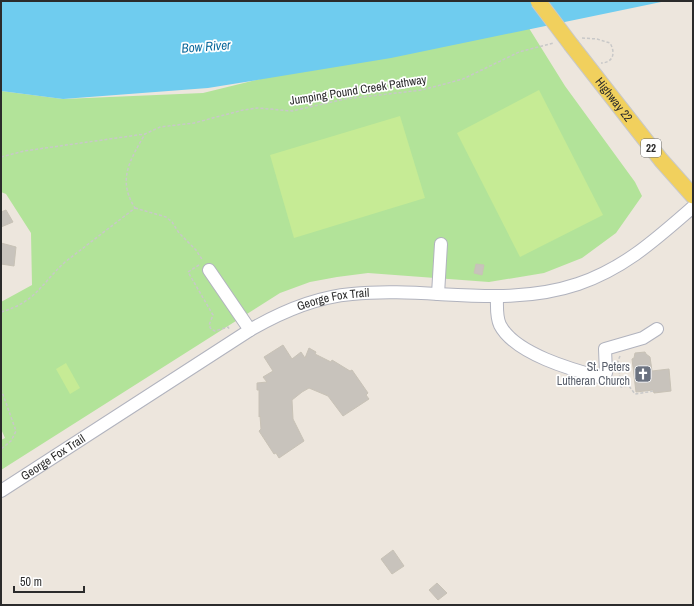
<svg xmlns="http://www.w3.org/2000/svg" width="694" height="606" font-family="'Archivo Narrow',sans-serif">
  <rect width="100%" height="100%" fill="#ede6dd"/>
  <!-- green -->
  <polygon fill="#b2e399" points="527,25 565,86 635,182 642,196 616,233 582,258 544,273 489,282 368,273 337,277 310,282 280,293 1,470 1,440 5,438 1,429 1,302 32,285 31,233 6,194 1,192 1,91 63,99 203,93 346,58"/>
  <!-- pitch -->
  <g fill="#c6eb95">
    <polygon points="539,90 603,215 520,257 457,133"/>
    <polygon points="400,116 425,198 294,238 270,155"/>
    <polygon points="66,363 80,388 70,394 56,369"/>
  </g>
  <!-- water -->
  <polygon fill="#6fccef" points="1,1 666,1 391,58 208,88 63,99 1,91"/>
  <!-- building -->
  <g fill="#c8c3bc" stroke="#c8c2b6">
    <polygon points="6,210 13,222 1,227 1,212"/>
    <polygon points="1,243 16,247 14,266 1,264"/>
    <polygon points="476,264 484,265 482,275 474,273"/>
    <polygon points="283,345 292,359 301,352 305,358 309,348 316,352 315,354 331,362 332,360 350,371 352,370 368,393 366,395 369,399 343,416 328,396 309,388 302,392 292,400 293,419 304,441 279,458 276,453 274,454 259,431 261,429 260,416 259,417 259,390 257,390 257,383 267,382 263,377 273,371 264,357"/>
    <polygon points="645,352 646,354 650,357 652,371 669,369 671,391 654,393 653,390 636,392 632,359 634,358 635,353"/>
    <polygon points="393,550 404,566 392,574 381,559"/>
    <polygon points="437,583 447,593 438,600 429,590"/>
  </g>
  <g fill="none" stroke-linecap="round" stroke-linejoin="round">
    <defs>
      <g id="minor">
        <polyline points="209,270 250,330"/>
        <polyline points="438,294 441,244"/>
        <path d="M497 297C497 306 496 317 500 325 515 354 573 370 603 378L606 373 605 349 643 338 657 329"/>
        <path id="s1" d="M1 491 250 330C281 312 316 297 352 294 428 286 504 309 578 284 625 268 656 239 693 207"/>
      </g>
      <g id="major">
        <path id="s2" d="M572 46 661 160 693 196"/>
      </g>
    </defs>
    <!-- minor casing -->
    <use href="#minor" stroke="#b1b3be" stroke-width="14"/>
    <!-- major casing -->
    <use href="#major" stroke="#c8c8c8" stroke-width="17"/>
    <!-- path -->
    <g stroke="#c8c8c8" stroke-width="1.5" stroke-dasharray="3 2" stroke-linecap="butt">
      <path d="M582 38 597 39 610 43C616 53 613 63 601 63"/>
      <polyline points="1,157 24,151 145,134 160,127 194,123 243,110 258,108 292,111 345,99 422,90 463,79 519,52 554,43"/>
      <polyline points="135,208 166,217 172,222 179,233 196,250 203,261"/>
      <polyline points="199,265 188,272 213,315 209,325 211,329 215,331 228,327 230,330"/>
      <path d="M1 312C36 302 41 284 65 262L135 208C117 180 130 160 145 134"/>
      <polyline points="620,356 618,361 621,387 629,386 635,394 654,391"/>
      <polyline points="613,383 625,382"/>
      <polyline points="1,389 16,431 11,441 1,449"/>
    </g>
    <!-- minor -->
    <use href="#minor" stroke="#fff" stroke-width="12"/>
    <!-- major -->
    <use href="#major" stroke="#f1d05d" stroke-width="15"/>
    <defs>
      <polyline id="major-bridge" points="538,1 572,46"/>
    </defs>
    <!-- major-bridge casing -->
    <use href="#major-bridge" stroke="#c8c8c8" stroke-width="17" stroke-linecap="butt"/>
    <!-- major-bridge -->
    <use href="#major-bridge" stroke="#f1d05d" stroke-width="15"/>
  </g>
  <!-- icons -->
  <defs>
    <symbol id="church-square" viewBox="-11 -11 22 22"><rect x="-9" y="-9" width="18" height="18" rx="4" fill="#6b7280" stroke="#fff"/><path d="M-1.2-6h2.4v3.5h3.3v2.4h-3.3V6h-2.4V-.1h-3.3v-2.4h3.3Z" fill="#fff"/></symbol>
  </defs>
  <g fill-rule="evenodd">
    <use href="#church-square" x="633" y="364" width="20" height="20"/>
  </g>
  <g text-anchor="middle" stroke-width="3.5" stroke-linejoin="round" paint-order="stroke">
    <!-- shield labels -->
    <rect fill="#fff" stroke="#6b6b6b" stroke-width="1" x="641" y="139" width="20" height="18" rx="3"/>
    <g font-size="11" font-weight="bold" fill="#2b2b2b">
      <text x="651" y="152">22</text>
    </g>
    <!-- street labels -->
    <g font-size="12" fill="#2b2b2b" stroke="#fff">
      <text transform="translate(358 90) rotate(-9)" y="4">Jumping Pound Creek Pathway</text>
      <text dy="4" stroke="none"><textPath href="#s2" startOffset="68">Highway 22</textPath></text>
      <text dy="4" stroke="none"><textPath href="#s1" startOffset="386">George Fox Trail</textPath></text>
      <text dy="4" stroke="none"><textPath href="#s1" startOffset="62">George Fox Trail</textPath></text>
    </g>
    <!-- worship labels -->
    <g font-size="12" fill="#5b616d" stroke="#fff" text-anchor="end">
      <text x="630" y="371">St. Peters<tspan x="630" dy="14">Lutheran Church</tspan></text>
    </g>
    <!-- water labels -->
    <g font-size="13" font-style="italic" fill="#0d6a9c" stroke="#fff">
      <text transform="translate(206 46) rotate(-4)" y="5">Bow River</text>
    </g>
  </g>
  <!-- border -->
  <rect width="694" height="606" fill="none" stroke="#2b2b2b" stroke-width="4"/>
  <!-- scale -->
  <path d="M14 586v6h70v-6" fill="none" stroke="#2b2b2b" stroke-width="2"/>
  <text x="20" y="586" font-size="12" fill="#2b2b2b" stroke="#ffffff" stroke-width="3" paint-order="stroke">50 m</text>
</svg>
